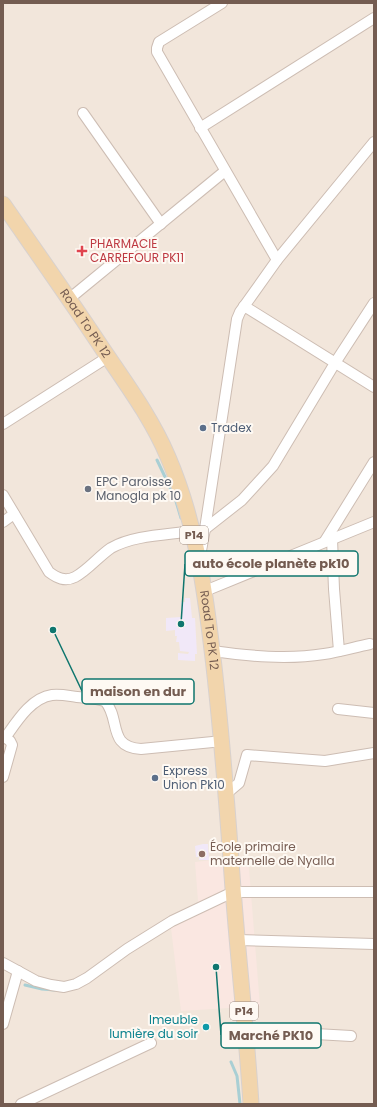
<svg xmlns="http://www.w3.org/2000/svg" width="377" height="1107" font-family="Poppins,sans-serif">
  <rect width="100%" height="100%" fill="#fbf4ec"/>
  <!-- residential -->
  <rect fill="#f2e6db" x="3" y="3" width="371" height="1101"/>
  <!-- commercial -->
  <polygon fill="#fae7e1" points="248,856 260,1006 181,1011 171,928 199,914 195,862"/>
  <!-- education -->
  <g fill="#f1e8f8">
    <polygon points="185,598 190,598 192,618 195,618 197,654 195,654 195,661 178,660 178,653 188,654 189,652 180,651 179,642 176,642 177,636 175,636 175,630 166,631 166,618 181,617 181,602 185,602"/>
    <polygon points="203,844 208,844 209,860 199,860 199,857 196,857 195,846"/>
  </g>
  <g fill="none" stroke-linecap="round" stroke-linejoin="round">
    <!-- stream -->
    <g stroke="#a9cfd4" stroke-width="3">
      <polyline points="157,460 175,498 181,518"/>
      <polyline points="25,985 42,989 55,990"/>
      <polyline points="231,1062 237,1076 240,1104"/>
    </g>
    <defs>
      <g id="minor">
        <polyline points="222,3 159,42 157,48 157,52 277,260"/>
        <polyline points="83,113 161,224"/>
        <polyline points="200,128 374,18"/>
        <polyline points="69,299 225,171"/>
        <polyline points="244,306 374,387"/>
        <polyline points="3,424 108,357"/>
        <path d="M3 495 49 572C57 578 65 582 75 577 87 571 99 556 111 548 134 535 167 535 193 531"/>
        <polyline points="3,522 14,514"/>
        <polyline points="205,529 242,500 273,466 335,363 374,303"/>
        <polyline points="332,539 334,589 339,651"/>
        <polyline points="325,541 374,462"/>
        <polyline points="200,556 205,529 237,319 240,312 277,260 374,142"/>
        <polyline points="205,591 374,522"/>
        <path d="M212 651C249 656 287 660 324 654 339 652 355 647 370 644"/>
        <polyline points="338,709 374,713"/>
        <polyline points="3,736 10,741 12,745 3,777"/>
        <path d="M5 738C17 721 31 698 52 695 61 694 69 696 77 697 86 698 96 698 105 701 121 719 107 747 141 749L223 741"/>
        <polyline points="226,794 239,783 247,755 325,761 374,753"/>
        <polyline points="238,940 374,944"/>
        <polyline points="3,963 36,981 51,985 64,987 76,984 87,978 127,949 172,921 233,892 374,892"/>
        <polyline points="3,1024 18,971"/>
        <polyline points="246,1030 351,1036"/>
        <polyline points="21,1104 151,1043"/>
      </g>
      <g id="primary">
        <path id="s1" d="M3 204C37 253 71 301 104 351 127 385 152 419 168 457 196 522 205 590 213 658 221 726 226 792 231 860 236 941 246 1022 251 1104"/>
      </g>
    </defs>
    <!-- minor casing -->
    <use href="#minor" stroke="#cdbdb3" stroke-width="12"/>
    <!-- primary casing -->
    <use href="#primary" stroke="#d8d1ce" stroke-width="17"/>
    <!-- minor -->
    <use href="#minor" stroke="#fff" stroke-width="10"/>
    <!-- primary -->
    <use href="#primary" stroke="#f2d5ac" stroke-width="15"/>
  </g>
  <!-- markers -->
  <path fill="#e0444e" stroke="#fef9f3" stroke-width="1.5" d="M80 245h4v4h4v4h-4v4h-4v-4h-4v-4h4z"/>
  <g fill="#5c6f8a" stroke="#fef9f3" stroke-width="1.5">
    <circle cx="203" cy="428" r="4"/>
    <circle cx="155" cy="778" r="4"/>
  </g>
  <circle fill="#6b7280" stroke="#fef9f3" stroke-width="1.5" cx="88" cy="489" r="4"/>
  <circle fill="#8d6e63" stroke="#fef9f3" stroke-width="1.5" cx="202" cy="854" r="4"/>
  <circle fill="#0f9aa8" stroke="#fef9f3" stroke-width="1.5" cx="206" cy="1027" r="4"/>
  <g text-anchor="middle" stroke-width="4" stroke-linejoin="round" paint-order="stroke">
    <!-- shield labels -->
    <g fill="#fef9f3" stroke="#9d8b82" stroke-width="1">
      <rect x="180" y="526" width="28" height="18" rx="3"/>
      <rect x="230" y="1002" width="28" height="18" rx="3"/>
    </g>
    <g font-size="11" font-weight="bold" fill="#745c51">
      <text x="194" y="539">P14</text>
      <text x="244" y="1015">P14</text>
    </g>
    <!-- health labels -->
    <g font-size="12" fill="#be3a42" stroke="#fef9f3" text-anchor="start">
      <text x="90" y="248">PHARMACIE<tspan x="90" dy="14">CARREFOUR PK11</tspan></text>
    </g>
    <!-- street labels -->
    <g font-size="12" fill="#745c51" stroke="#fef9f3">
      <text dy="4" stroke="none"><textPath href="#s1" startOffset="145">Road To PK 12</textPath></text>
      <text dy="4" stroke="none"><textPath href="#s1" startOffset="481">Road To PK 12</textPath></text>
    </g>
    <!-- service labels -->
    <g font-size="12" fill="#4e5e75" stroke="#fef9f3" text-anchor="start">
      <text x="211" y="432">Tradex</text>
      <text x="163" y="775">Express<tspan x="163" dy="14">Union Pk10</tspan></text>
    </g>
    <!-- worship labels -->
    <g font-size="12" fill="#5b616d" stroke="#fef9f3" text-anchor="start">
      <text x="96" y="486">EPC Paroisse<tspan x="96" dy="14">Manogla pk 10</tspan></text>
    </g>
    <!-- education labels -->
    <g font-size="12" fill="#785e54" stroke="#fef9f3" text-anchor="start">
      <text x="210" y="851">École primaire<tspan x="210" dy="14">maternelle de Nyalla</tspan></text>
    </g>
    <!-- culture labels -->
    <g font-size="12" fill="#0d838f" stroke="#fef9f3" text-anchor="end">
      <text x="198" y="1024">Imeuble<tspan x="198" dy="14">lumière du soir</tspan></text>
    </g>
  </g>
  <!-- callouts -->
  <path fill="none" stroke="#0f766e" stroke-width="1.5" d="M181 624L185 564M53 630L82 691M216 967L221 1035"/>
  <g fill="#0f766e" stroke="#fef9f3" stroke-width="1.5">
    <circle cx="181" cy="624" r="4"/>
    <circle cx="53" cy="630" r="4"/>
    <circle cx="216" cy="967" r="4"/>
  </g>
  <g fill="#fef9f3" stroke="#0f766e" stroke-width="1.5">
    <rect x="185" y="551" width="173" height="25" rx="4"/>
    <rect x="82" y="679" width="112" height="25" rx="4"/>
    <rect x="221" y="1023" width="100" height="25" rx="4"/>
  </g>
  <g font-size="13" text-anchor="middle" font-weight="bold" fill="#745c51">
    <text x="271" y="568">auto école planète pk10</text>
    <text x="138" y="696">maison en dur</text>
    <text x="271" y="1040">Marché PK10</text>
  </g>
  <!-- border -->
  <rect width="377" height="1107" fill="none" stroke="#745c51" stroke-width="8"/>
</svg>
